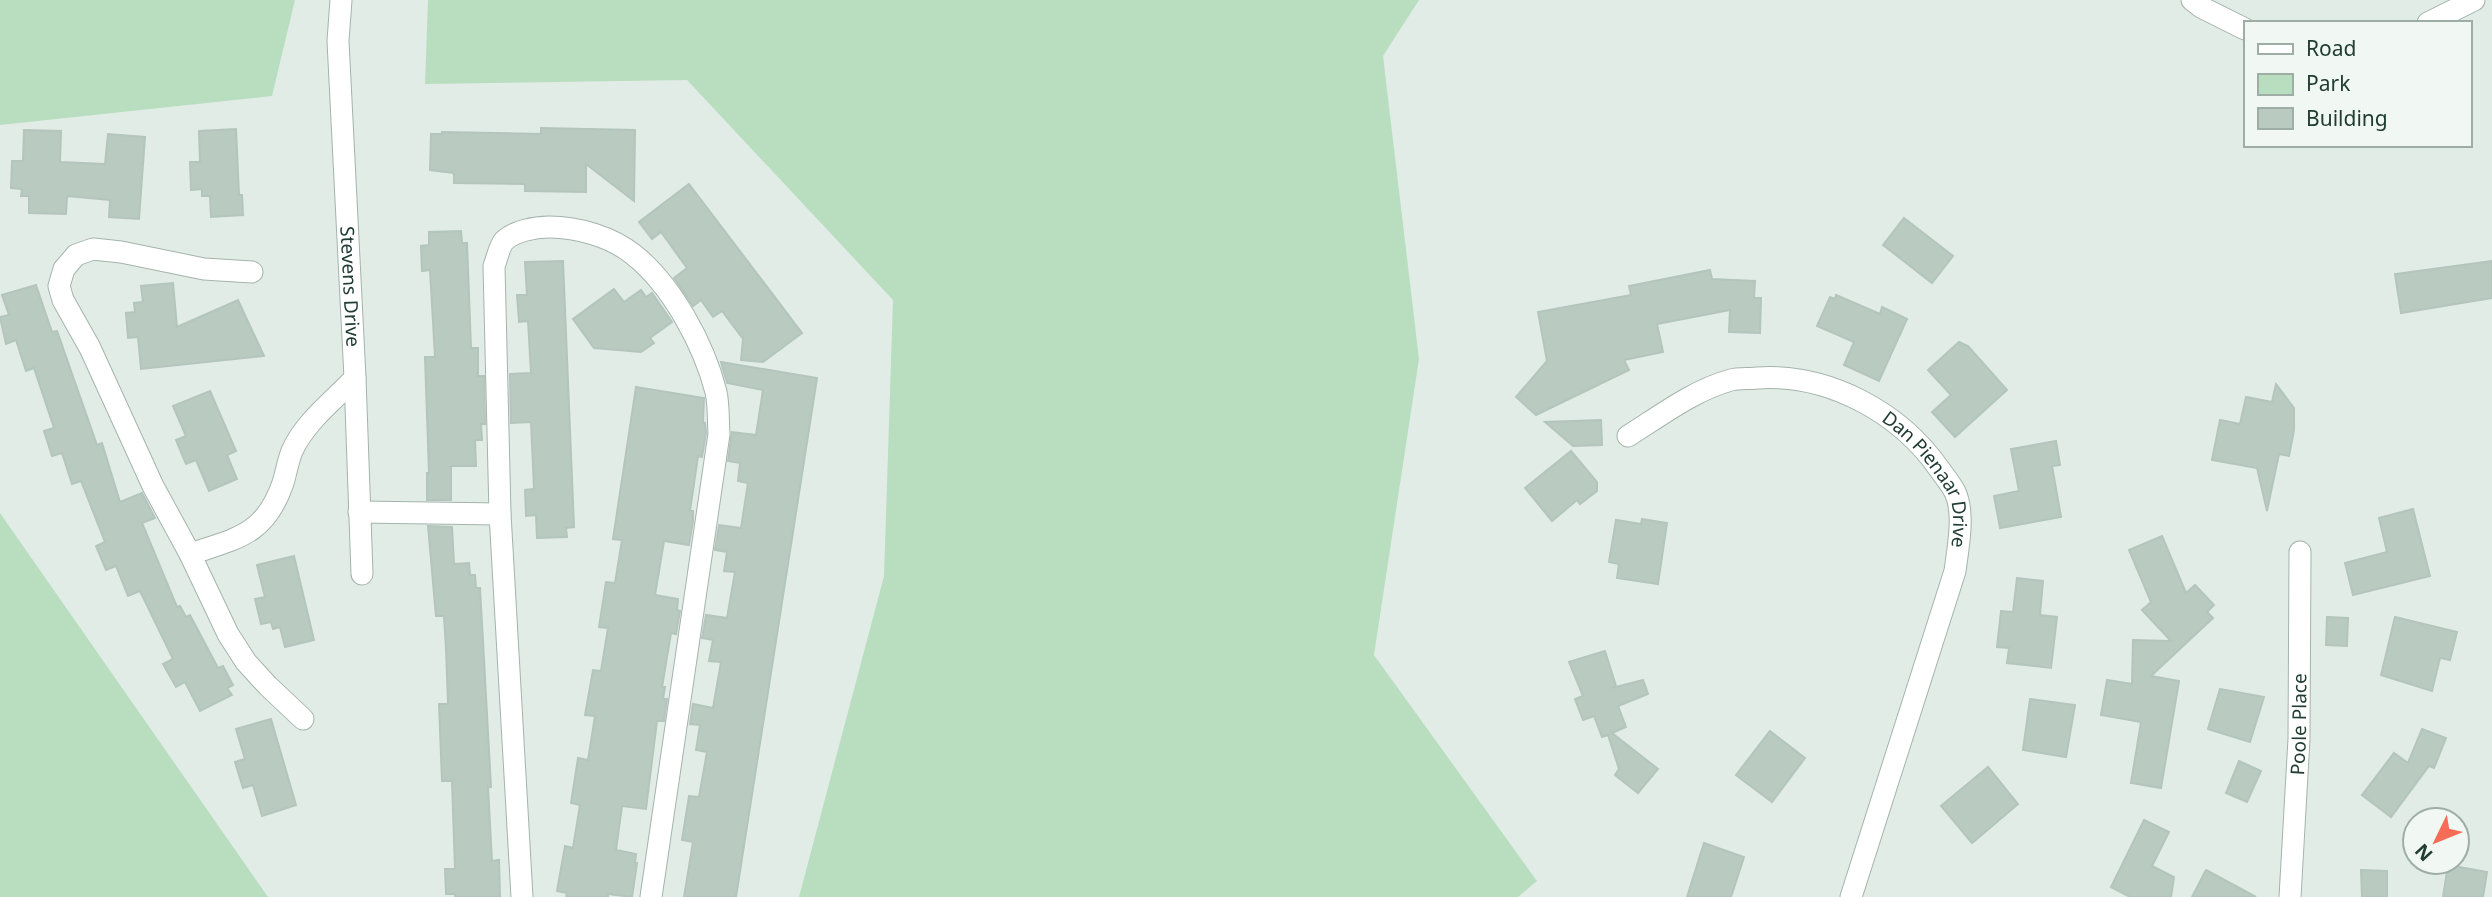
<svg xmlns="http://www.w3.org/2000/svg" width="2492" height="897" font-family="'Noto Sans',sans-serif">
  <rect width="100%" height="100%" fill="#e1ece6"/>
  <!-- green -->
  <g fill="#b9debf">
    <polygon points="0,0 295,0 272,96 0,125"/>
    <polygon points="428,0 1419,0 1383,56 1419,359 1374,655 1537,881 1518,897 799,897 884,576 893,300 687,80 425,84"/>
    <polygon points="0,513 268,897 0,897"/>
  </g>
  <!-- building -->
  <g fill="#b9cac1" stroke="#b3c5bc" stroke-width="2">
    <polygon points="541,128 635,130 634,201 586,164 586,192 525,191 525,184 454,183 454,173 430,170 431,134 442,134 442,132 541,134"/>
    <polygon points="236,129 239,195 242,195 243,215 211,217 210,196 202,196 202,189 191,190 190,162 200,162 199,131"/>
    <polygon points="24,130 61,131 60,162 105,164 108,134 145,137 139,219 109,217 110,200 67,196 66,214 29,213 29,196 21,196 22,189 11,188 12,161 23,161"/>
    <polygon points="689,184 802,333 763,362 741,360 743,339 722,311 713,317 701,300 693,306 674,278 687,268 661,232 652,239 639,222"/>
    <polygon points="1904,218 1953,256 1932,283 1883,245"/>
    <polygon points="461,231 462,243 467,243 471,348 478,348 478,376 484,376 485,424 481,424 482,440 475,440 476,466 451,466 451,500 427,500 427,473 429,473 425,357 435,357 430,270 422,271 421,246 429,245 429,232"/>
    <polygon points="563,261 574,527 566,528 567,537 537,538 536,515 526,516 525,490 534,489 531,422 511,423 510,374 531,373 528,321 519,322 517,295 527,295 525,262"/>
    <polygon points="2492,261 2492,298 2401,313 2395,274"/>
    <polygon points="1710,270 1712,279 1755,281 1754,298 1761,298 1760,333 1729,332 1730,310 1657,324 1663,352 1624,360 1629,370 1536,415 1516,397 1547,361 1538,312 1631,295 1629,286"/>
    <polygon points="173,283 177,327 238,300 264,356 141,369 138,337 128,338 126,313 135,312 134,303 143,302 141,286"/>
    <polygon points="36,285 52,332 57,331 97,445 102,443 120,502 142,493 155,518 142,523 177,607 180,606 186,617 190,615 218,668 223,666 233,685 227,688 232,695 200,711 185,682 176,687 163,664 173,659 140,591 128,596 116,566 106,570 96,546 105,542 81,481 72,484 62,453 52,456 44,431 54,428 34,368 26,371 16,340 6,344 0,317 9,315 2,295"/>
    <polygon points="614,289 624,302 641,290 646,297 652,293 672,322 650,338 654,343 641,352 594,348 573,319"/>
    <polygon points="1836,295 1880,314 1882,307 1907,319 1879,381 1844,365 1854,342 1817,326 1830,297 1835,299"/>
    <polygon points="1959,342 1968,346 2007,390 1955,437 1932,412 1951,395 1928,370"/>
    <polygon points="721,362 817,378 736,897 684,897 693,842 682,840 689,796 699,797 707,752 696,750 700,725 690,724 693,704 713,708 721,662 709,661 713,640 702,638 706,615 727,618 735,572 724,571 727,552 715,550 719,525 741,528 748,483 738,481 740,463 728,461 732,432 756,435 763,390 727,383"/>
    <polygon points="2276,384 2294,408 2294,430 2289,456 2279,454 2267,511 2257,468 2212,460 2220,420 2240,424 2246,397 2272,402"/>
    <polygon points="636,387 704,398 703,422 705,423 706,433 702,457 698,456 690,511 693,511 693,521 689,545 664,541 655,595 678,599 677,610 680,611 676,634 671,633 662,687 665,687 663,699 667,699 664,721 657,721 646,809 622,806 616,850 636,854 635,863 637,863 632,897 608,894 608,897 566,897 567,893 557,891 565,846 573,848 580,805 571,803 578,758 588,760 595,716 585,715 593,670 601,671 608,628 599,627 606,582 615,583 622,540 613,539"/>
    <polygon points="210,391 236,451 227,455 237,479 209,491 196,460 186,464 176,440 186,436 173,406"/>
    <polygon points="1601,420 1602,445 1573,446 1545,422"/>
    <polygon points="2056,441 2060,465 2052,466 2061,517 2000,528 1994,496 2019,491 2011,449"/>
    <polygon points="1571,451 1597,482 1597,491 1580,504 1577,500 1552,521 1525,488"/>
    <polygon points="2413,509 2430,576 2353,595 2345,563 2387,552 2379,518"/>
    <polygon points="1642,519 1667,523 1658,584 1617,578 1619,564 1609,562 1616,520 1641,524"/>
    <polygon points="428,526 452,527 454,564 469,563 470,575 475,575 476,588 480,588 491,787 488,787 492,861 499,860 500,897 455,897 455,894 446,894 445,869 455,869 452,781 442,781 439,704 448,704 446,649 444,616 436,616"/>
    <polygon points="2162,536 2186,593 2195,585 2214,605 2207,612 2213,618 2151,676 2179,681 2161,788 2131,783 2141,722 2101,715 2107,680 2132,684 2133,640 2171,641 2142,610 2151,602 2129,550"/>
    <polygon points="294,556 314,640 285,647 280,627 273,629 271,622 261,624 255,599 265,597 257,565"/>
    <polygon points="2017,578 2043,581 2040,615 2057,617 2051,668 2007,663 2009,648 1997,647 2001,611 2013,612"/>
    <polygon points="2327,617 2348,618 2347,646 2326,645"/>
    <polygon points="2395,617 2457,632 2450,660 2440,658 2432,691 2381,675"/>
    <polygon points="1605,651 1616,686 1612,688 1643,680 1648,694 1618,706 1626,727 1612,733 1658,769 1638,793 1615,775 1619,769 1608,735 1602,737 1594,716 1583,720 1575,699 1583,696 1569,662"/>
    <polygon points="2220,689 2264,697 2250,742 2208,729"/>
    <polygon points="2030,699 2075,705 2066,757 2023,750"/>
    <polygon points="271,719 296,805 262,816 253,785 243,788 235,762 245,759 236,729"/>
    <polygon points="2422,729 2446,738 2434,768 2429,766 2391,817 2362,795 2394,753 2408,763"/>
    <polygon points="1770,731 1805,758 1772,802 1736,775"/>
    <polygon points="2239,761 2261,771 2247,802 2226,793"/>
    <polygon points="1988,767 2018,804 1972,843 1941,806"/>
    <polygon points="2144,820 2169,832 2152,866 2174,877 2171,897 2130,897 2111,887"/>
    <polygon points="1704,843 1744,857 1731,897 1687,897"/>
    <polygon points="2448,865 2487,872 2483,897 2443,897"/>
    <polygon points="2206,870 2256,897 2192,897"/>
    <polygon points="2361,870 2387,871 2387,897 2362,897"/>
  </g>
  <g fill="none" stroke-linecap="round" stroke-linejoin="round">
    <defs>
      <g id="street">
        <path id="s1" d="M341 0 338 41 355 378 362 574"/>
        <polyline points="2192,0 2201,7 2245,29"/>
        <polyline points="2428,23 2474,0"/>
        <polyline points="252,272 204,269 121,252 93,249 76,255 64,269 59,286 63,300 90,348 153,486 190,554 228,634 246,662 268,686 303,719"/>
        <path id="s2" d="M1628 436C1660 416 1694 390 1731 380 1739 378 1749 379 1757 378 1828 373 1900 412 1940 470 1945 477 1951 484 1955 492 1965 513 1958 548 1955 571L1851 897"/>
        <polyline points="359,512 500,514"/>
        <path d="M190 554C238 538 265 535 283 483 286 473 288 461 292 451 305 422 333 401 355 378"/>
        <path d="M522 897 500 514 494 266C497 259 499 247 504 241 514 231 535 227 549 227 578 227 612 237 634 255 672 285 704 345 716 392 719 405 718 421 719 434L651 897"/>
        <path id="s3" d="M2290 897 2299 739 2300 552"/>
      </g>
    </defs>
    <!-- street casing -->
    <use href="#street" stroke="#a4b4ac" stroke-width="23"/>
    <!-- street -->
    <use href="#street" stroke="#fff" stroke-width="21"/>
  </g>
  <g text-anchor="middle" stroke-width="5" stroke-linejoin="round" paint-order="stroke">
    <!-- street labels -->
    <g font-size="19" fill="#213d32" stroke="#f1f8f4">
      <text dy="7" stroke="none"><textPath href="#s1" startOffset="287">Stevens Drive</textPath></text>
      <text dy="7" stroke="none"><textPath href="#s2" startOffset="360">Dan Pienaar Drive</textPath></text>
      <text dy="7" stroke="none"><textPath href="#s3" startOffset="173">Poole Place</textPath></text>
    </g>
  </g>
  <!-- legend -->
  <rect x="2244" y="21" width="228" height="126" fill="#f1f8f4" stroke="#9eada6" stroke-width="2"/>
  <rect x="2258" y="44" width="35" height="10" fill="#ffffff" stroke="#9eada6" stroke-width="2"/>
  <text x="2306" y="56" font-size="21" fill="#213d32">Road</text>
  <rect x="2258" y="74" width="35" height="21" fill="#b9debf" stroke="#9eada6" stroke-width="2"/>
  <text x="2306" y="91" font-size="21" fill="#213d32">Park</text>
  <rect x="2258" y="108" width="35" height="21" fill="#b9cac1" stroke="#9eada6" stroke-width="2"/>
  <text x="2306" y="126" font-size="21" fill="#213d32">Building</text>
  <!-- north arrow -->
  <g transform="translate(2436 841) rotate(227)"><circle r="33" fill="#f1f8f4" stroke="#9eada6" stroke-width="2"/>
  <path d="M0-5L12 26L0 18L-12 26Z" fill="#f56d56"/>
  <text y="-10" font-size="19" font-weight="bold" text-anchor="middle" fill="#213d32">N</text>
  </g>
</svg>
